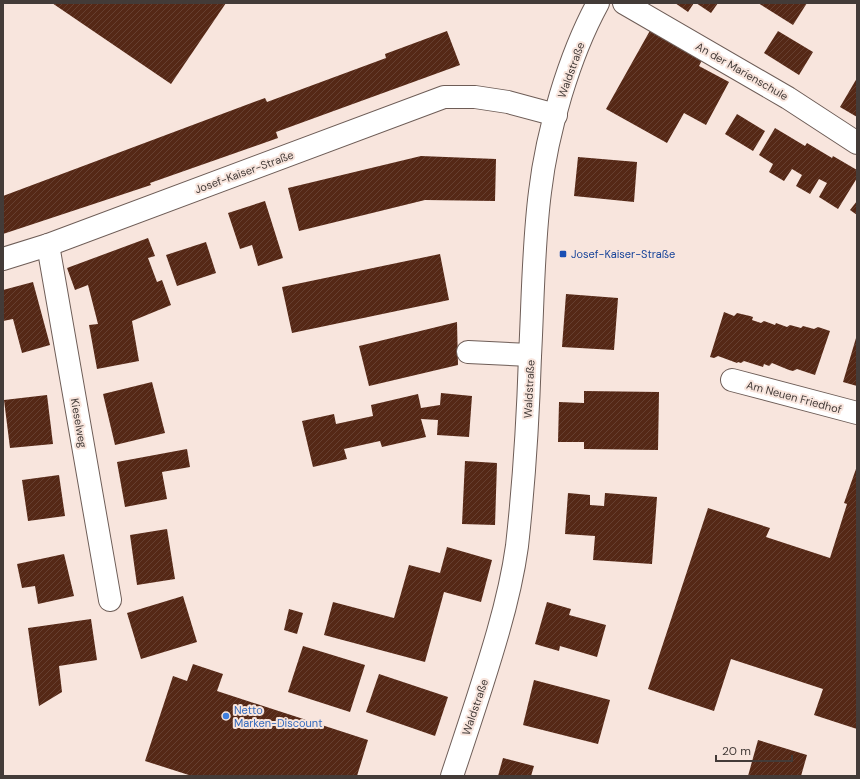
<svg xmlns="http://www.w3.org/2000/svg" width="860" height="779" font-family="'DM Sans',sans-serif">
  <defs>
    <pattern id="building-hatch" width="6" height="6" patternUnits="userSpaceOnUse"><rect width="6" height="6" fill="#552816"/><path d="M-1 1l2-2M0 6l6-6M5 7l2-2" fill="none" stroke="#663f30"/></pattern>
  </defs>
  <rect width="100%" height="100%" fill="#f8e5dd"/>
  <!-- building -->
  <g fill="url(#building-hatch)">
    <polygon points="52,3 226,3 171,84"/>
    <polygon points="675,3 694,3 688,12"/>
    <polygon points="696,3 718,3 711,13"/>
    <polygon points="758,3 807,3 793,25"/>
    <polygon points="652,27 704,56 699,66 729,82 706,125 684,113 667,143 606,109"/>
    <polygon points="447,31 460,65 276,132 278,138 150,183 151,185 3,234 3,196 265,98 267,102 386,58 385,54"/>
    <polygon points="778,31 813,52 799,75 764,53"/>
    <polygon points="857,78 857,117 840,107"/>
    <polygon points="737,114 765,131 753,151 725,134"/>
    <polygon points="775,128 805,146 807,143 832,158 833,156 857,170 857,178 838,209 819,197 827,183 819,179 810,194 796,186 802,175 792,169 784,181 769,172 773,164 759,155"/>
    <polygon points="421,156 496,159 495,201 425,200 299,231 288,188"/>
    <polygon points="578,157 637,162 634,202 574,196"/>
    <polygon points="265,201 283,258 258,266 252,245 240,249 228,213"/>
    <polygon points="857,201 857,215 850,210"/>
    <polygon points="148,238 155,256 148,258 157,282 162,280 171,305 132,321 139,361 97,369 89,325 98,324 88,285 75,290 67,268"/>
    <polygon points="206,242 216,273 177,286 166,255"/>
    <polygon points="440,254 449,300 292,333 282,287"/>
    <polygon points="33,282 50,345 22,353 13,319 3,321 3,290"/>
    <polygon points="566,294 618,298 614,350 562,347"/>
    <polygon points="724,312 734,316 737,313 750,316 753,317 752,320 761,323 764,321 775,325 776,323 787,327 790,325 801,328 803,326 814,329 818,327 830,331 815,375 797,369 793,371 789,370 772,363 769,366 764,364 763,367 744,361 741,363 738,362 737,363 718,356 714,358 710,357"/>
    <polygon points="457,322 458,365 369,386 359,346"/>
    <polygon points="856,338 857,338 857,386 843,382"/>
    <polygon points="152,382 165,433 115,445 103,394"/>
    <polygon points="584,391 659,392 658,450 584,449 584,442 558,442 559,402 584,403"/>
    <polygon points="441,393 472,396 469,437 437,435 438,420 421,419 426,437 382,447 380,441 344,449 347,459 313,467 302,421 334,414 336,424 373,416 371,405 418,394 421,408 440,405"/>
    <polygon points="47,395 53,444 10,448 4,400"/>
    <polygon points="187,449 190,467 162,472 167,499 125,507 117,462"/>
    <polygon points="465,461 497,463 495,525 462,524"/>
    <polygon points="857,466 857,729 814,715 823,689 731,659 714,711 648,689 708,508 770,528 766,537 830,558 847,504 844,503"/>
    <polygon points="59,475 65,516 28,521 22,480"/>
    <polygon points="568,493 590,495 590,505 604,506 605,493 657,497 652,564 593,560 595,536 565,534"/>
    <polygon points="167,529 175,579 137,585 130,535"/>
    <polygon points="447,547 492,560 481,602 444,592 425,662 324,635 333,602 394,618 409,565 440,573"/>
    <polygon points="64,554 74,596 38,604 35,586 22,588 17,564"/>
    <polygon points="183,596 197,642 141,659 127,613"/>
    <polygon points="547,602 571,609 569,615 606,625 597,657 560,646 559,651 535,644"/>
    <polygon points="289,609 303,613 297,634 284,630"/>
    <polygon points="91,619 97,660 59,666 62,692 39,706 28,628"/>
    <polygon points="303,646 365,665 350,712 288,692"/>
    <polygon points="193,664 223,674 217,691 368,740 357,776 192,776 145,761 173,676 187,681"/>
    <polygon points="379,674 448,697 435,736 366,712"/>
    <polygon points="534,680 610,700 598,744 523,725"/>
    <polygon points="758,740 807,755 801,776 748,776"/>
    <polygon points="503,758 534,766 531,776 498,776"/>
  </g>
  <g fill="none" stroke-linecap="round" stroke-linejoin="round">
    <defs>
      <g id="minor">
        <polyline points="624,3 788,98 857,143"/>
        <polyline points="48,245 110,600"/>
        <polyline points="3,259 48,245 444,97 475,97 508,102 556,115"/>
        <polyline points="468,352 530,355"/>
        <polyline points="732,380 857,413"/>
        <path d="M452 776C468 728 484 681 498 632 506 604 513 575 517 546 524 483 528 419 530 356 533 301 533 246 540 192 547 132 569 56 598 3"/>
      </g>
    </defs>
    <!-- minor casing -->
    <use href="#minor" stroke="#6e5d57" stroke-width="24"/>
    <!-- minor -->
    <use href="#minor" stroke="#fff" stroke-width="22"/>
  </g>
  <!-- markers -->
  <rect fill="#1a4fb4" stroke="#f8e5dd" stroke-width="1.5" x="559" y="250" width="8" height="8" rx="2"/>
  <circle fill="#3f7fe0" stroke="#f8e5dd" stroke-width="1.5" cx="226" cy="716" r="4"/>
  <g text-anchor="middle" stroke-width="4" stroke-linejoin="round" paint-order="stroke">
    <!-- street labels -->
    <g font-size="11" fill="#433b38" stroke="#f8e5dd">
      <text transform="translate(571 70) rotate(-70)" y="4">Waldstraße</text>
      <text transform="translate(742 71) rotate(30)" y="4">An der Marienschule</text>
      <text transform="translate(244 172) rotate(-20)" y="4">Josef-Kaiser-Straße</text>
      <text transform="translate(529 389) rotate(-87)" y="4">Waldstraße</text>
      <text transform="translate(794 397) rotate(15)" y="4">Am Neuen Friedhof</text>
      <text transform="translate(79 423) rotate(80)" y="4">Kieselweg</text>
      <text transform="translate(475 707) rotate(-71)" y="4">Waldstraße</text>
    </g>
    <!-- transit labels -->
    <g font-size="11" fill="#164399" stroke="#f8e5dd" text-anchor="start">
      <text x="571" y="258">Josef-Kaiser-Straße</text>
    </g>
    <!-- shop labels -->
    <g font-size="11" fill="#366cbe" stroke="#f8e5dd" text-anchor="start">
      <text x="234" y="714">Netto<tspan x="234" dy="13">Marken-Discount</tspan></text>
    </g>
  </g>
  <!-- border -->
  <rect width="860" height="779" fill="none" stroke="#433b38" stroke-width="8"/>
  <!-- scale -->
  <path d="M716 755v6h76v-6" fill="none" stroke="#433b38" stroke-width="2"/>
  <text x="722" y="755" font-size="12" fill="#433b38" stroke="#f8e5dd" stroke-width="3" paint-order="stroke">20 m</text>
</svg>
